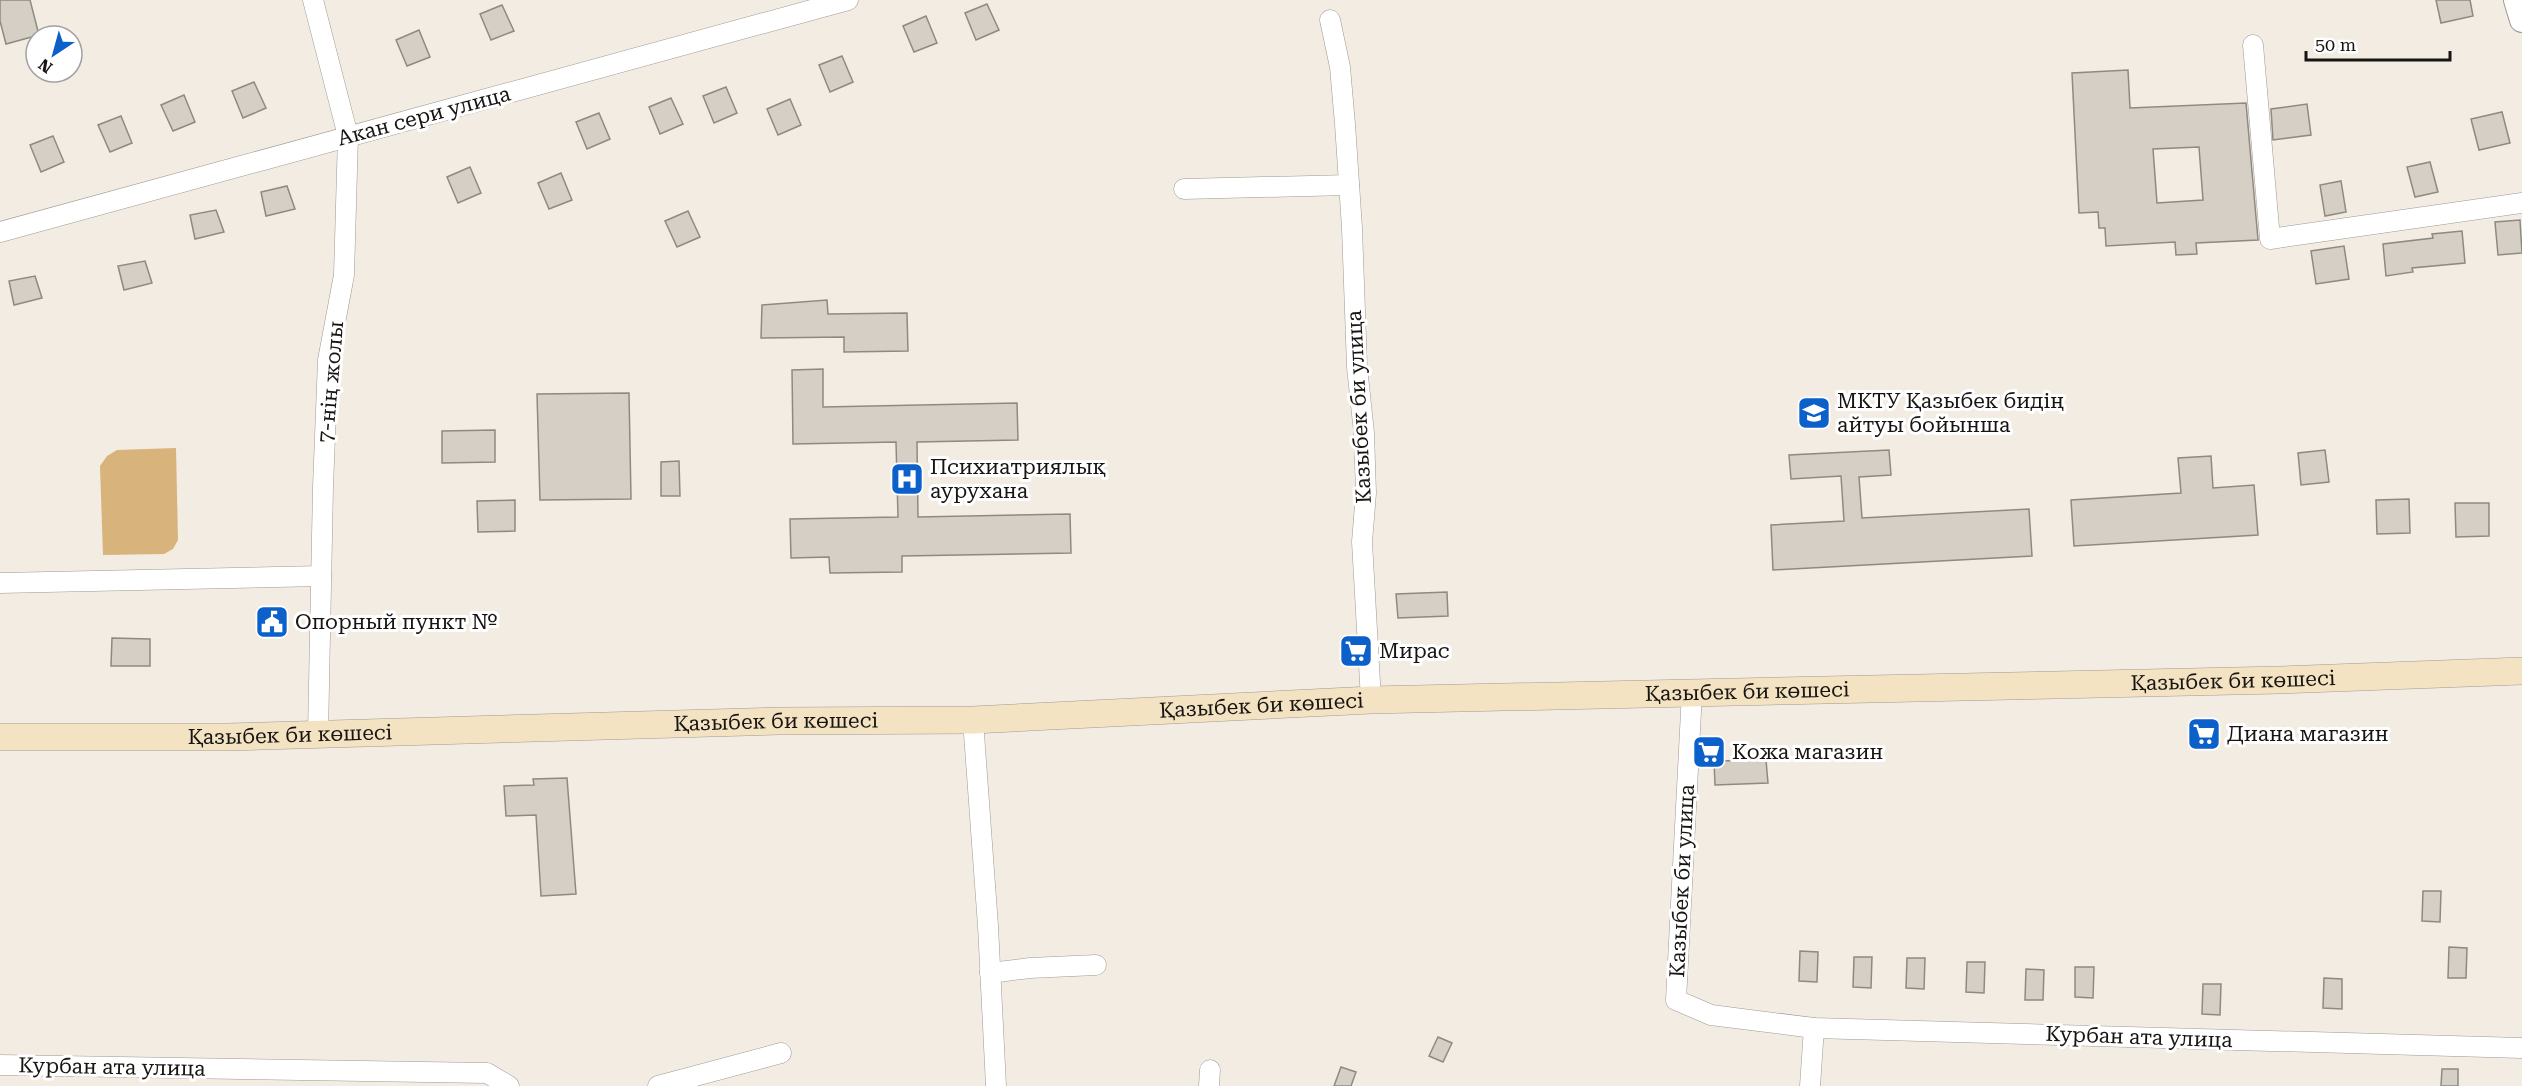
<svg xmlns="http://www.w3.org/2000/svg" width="2522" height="1086" font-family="'Roboto Serif',serif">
  <rect width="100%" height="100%" fill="#f2ece3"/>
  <!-- green -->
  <polygon fill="#d8b37b" points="176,448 178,540 173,549 164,554 103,555 100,466 107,456 117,450"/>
  <!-- building -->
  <g fill="#d5cfc6" stroke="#8f8a81" stroke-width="1.5" fill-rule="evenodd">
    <polygon points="0,0 30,0 39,35 6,44 0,21"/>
    <polygon points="2436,0 2470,0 2473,16 2441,23"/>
    <polygon points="987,4 999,30 976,40 965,13"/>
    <polygon points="502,5 514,31 491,40 480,14"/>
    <polygon points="926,16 937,43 914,52 903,26"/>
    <polygon points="419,30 430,57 407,66 396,40"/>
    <polygon points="842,56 853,82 830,92 819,65"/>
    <path d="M2128 70 2130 108 2246 103 2258 240 2196 243 2197 254 2176 255 2175 242 2106 246 2105 228H2099L2098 212 2079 213 2072 73ZM2199 147 2203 200 2157 203 2153 149Z"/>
    <polygon points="254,82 266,108 243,118 232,91"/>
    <polygon points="726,87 737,113 714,123 703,96"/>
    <polygon points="184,95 195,122 173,131 161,105"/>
    <polygon points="671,98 683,124 660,134 649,107"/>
    <polygon points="790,99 801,125 778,135 767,109"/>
    <polygon points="2307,104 2311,135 2273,140 2271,109"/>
    <polygon points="2502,112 2510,143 2479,150 2471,119"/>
    <polygon points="599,113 610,139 587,149 576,122"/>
    <polygon points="121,116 132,143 110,152 98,125"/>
    <polygon points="53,136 64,162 41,172 30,145"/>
    <polygon points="2430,162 2438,192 2415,197 2407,167"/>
    <polygon points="470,167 481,193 458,203 447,177"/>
    <polygon points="561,173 572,200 549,209 538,183"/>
    <polygon points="2341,181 2346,212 2325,216 2320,185"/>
    <polygon points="287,186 295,209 266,216 261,192"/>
    <polygon points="216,210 224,232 195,239 190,215"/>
    <polygon points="688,211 700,237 677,247 665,221"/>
    <polygon points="2520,220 2522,253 2498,255 2495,222"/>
    <polygon points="2462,231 2465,263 2412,268 2413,272 2386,276 2383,244 2433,238 2432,234"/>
    <polygon points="2344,246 2349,279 2316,284 2311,251"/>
    <polygon points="145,261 152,283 124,290 118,266"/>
    <polygon points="35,276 42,298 14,305 9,281"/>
    <polygon points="827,300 828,314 907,313 908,351 844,352 844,337 761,338 762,305"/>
    <polygon points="823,369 823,407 1017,403 1018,440 917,442 918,517 1070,514 1071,553 902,556 902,572 830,573 829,557 791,558 790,519 898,517 896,442 793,444 792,370"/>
    <polygon points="629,393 631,499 540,500 537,394"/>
    <polygon points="495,430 495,462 442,463 442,431"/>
    <polygon points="1889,450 1891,475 1859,477 1862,518 2029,509 2032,556 1773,570 1771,525 1844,521 1841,476 1791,479 1789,455"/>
    <polygon points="2325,450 2329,482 2301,485 2298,453"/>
    <polygon points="2211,456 2213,488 2254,485 2258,535 2074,546 2071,500 2181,493 2178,458"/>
    <polygon points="679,461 680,496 661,496 661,462"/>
    <polygon points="2409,499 2410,533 2377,534 2376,500"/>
    <polygon points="515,500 515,531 478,532 477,501"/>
    <polygon points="2455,503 2489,503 2489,536 2456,537"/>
    <polygon points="1447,592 1448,616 1398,618 1396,594"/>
    <polygon points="112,638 150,639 150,666 111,666"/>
    <polygon points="1348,643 1356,643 1357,659 1349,660"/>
    <polygon points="1766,760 1768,783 1715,785 1714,761"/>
    <polygon points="567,778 576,894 541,896 536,815 506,816 504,786 534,785 533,779"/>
    <polygon points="2423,891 2441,891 2440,922 2422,921"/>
    <polygon points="2449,947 2467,948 2466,978 2448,978"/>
    <polygon points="1800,951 1818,952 1817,982 1799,981"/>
    <polygon points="1854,957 1872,957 1871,988 1853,987"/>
    <polygon points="1907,958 1925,958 1924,989 1906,988"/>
    <polygon points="1967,962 1985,962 1984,993 1966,992"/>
    <polygon points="2075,967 2094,967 2093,998 2075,997"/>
    <polygon points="2026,969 2044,970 2043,1000 2025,1000"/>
    <polygon points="2324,978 2342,979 2342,1009 2323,1008"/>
    <polygon points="2203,984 2221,984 2220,1015 2202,1014"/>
    <polygon points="1438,1037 1452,1043 1443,1062 1429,1056"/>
    <polygon points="1341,1067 1356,1072 1351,1086 1334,1086"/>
    <polygon points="2442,1069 2458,1069 2458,1086 2441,1086"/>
  </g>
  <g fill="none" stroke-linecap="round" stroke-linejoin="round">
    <defs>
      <g id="minor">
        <polyline points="313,0 348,136 344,275 328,360 323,487 318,734"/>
        <polyline points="1330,20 1340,67 1345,124 1352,228 1357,367 1364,433 1366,493 1362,542 1371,700"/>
        <polyline points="2253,45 2270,239 2522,203"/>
        <polyline points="1184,189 1349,185"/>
        <polyline points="0,232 848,0"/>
        <polyline points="0,583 321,576"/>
        <polyline points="1692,692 1676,1000 1711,1015 1814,1028 2522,1048"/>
        <polyline points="973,720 988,926 996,1086"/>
        <polyline points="990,973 1030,968 1096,965"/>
        <polyline points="0,1065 487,1073 509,1086"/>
        <polyline points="658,1086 781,1053"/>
        <polyline points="1209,1086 1210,1070"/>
        <polyline points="1810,1086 1814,1028"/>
      </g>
      <polyline id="tertiary" points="2516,0 2522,20"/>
      <g id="secondary">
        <path id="s1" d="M0 737H227L778 721 973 720 1371 700 2279 680 2522 671"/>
      </g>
    </defs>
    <!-- minor casing -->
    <use href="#minor" stroke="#9f9a91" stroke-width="21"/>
    <!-- tertiary casing -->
    <use href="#tertiary" stroke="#9f9a91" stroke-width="26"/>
    <!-- secondary casing -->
    <use href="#secondary" stroke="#9f9a91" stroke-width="28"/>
    <!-- minor -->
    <use href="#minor" stroke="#fff" stroke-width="20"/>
    <!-- tertiary -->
    <use href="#tertiary" stroke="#fff" stroke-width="24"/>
    <!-- secondary -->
    <use href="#secondary" stroke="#f4e3c3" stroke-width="27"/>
  </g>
  <!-- icons -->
  <defs>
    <symbol id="university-square" viewBox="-11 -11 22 22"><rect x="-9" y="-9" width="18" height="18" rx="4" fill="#0b60c9" stroke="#fff"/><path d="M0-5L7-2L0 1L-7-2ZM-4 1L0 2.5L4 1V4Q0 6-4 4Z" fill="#fff"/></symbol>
    <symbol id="hospital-square" viewBox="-11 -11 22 22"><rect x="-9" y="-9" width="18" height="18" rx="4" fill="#0b60c9" stroke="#fff"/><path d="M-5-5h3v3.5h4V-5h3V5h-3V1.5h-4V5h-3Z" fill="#fff"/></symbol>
    <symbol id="civic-square" viewBox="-11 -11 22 22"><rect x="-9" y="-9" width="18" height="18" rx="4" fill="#0b60c9" stroke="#fff"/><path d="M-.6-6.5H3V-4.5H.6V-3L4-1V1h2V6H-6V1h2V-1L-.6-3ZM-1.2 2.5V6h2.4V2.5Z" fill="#fff"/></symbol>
    <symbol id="supermarket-square" viewBox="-11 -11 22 22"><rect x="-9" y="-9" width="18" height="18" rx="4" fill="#0b60c9" stroke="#fff"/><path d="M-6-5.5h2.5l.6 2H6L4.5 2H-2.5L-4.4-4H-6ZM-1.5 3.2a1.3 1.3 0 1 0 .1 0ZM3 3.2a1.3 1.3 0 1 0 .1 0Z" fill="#fff"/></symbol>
  </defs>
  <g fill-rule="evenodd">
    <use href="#university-square" x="1795" y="394" width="38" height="38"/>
    <use href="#hospital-square" x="888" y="460" width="38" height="38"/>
    <use href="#civic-square" x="253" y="603" width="38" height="38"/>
    <use href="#supermarket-square" x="1337" y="632" width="38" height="38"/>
    <use href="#supermarket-square" x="2185" y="715" width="38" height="38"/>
    <use href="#supermarket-square" x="1690" y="733" width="38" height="38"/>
  </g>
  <g text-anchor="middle" stroke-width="6" stroke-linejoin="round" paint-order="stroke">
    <!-- street labels -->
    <g font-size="21" fill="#171512" stroke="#fff">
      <text transform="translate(424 116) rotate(-15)" y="7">Акан сери улица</text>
      <text transform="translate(331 382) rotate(-85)" y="7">7-нің жолы</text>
      <text transform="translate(1359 407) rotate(-93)" y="7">Казыбек би улица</text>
      <text dy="7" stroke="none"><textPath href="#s1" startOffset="2234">Қазыбек би көшесі</textPath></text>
      <text dy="7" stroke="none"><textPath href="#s1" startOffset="1748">Қазыбек би көшесі</textPath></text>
      <text dy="7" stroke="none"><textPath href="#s1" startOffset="1262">Қазыбек би көшесі</textPath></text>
      <text dy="7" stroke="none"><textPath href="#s1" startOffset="776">Қазыбек би көшесі</textPath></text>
      <text dy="7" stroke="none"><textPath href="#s1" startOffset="290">Қазыбек би көшесі</textPath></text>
      <text transform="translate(1682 881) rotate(-87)" y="7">Казыбек би улица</text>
      <text transform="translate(2139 1037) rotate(2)" y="7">Курбан ата улица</text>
      <text transform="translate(112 1067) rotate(1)" y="7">Курбан ата улица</text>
    </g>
    <!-- poi labels -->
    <g font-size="21" fill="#171512" stroke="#fff" text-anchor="start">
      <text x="1837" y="408">МКТУ Қазыбек бидің<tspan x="1837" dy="24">айтуы бойынша</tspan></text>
      <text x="930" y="474">Психиатриялық<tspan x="930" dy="24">аурухана</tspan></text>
      <text x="295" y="629">Опорный пункт №</text>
      <text x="1379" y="658">Мирас</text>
      <text x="2227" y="741">Диана магазин</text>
      <text x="1732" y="759">Кожа магазин</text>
    </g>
  </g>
  <!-- north arrow -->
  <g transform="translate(54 54) rotate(216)"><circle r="28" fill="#ffffff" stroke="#a2a1a0" stroke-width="1.5"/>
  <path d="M0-4.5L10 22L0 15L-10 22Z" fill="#0b60c9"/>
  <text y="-9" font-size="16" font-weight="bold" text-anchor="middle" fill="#171512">N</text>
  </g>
  <!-- scale -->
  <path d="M2306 51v9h144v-9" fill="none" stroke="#171512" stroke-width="3"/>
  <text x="2315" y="51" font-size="18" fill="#171512" stroke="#ffffff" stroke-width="4.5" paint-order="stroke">50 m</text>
</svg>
